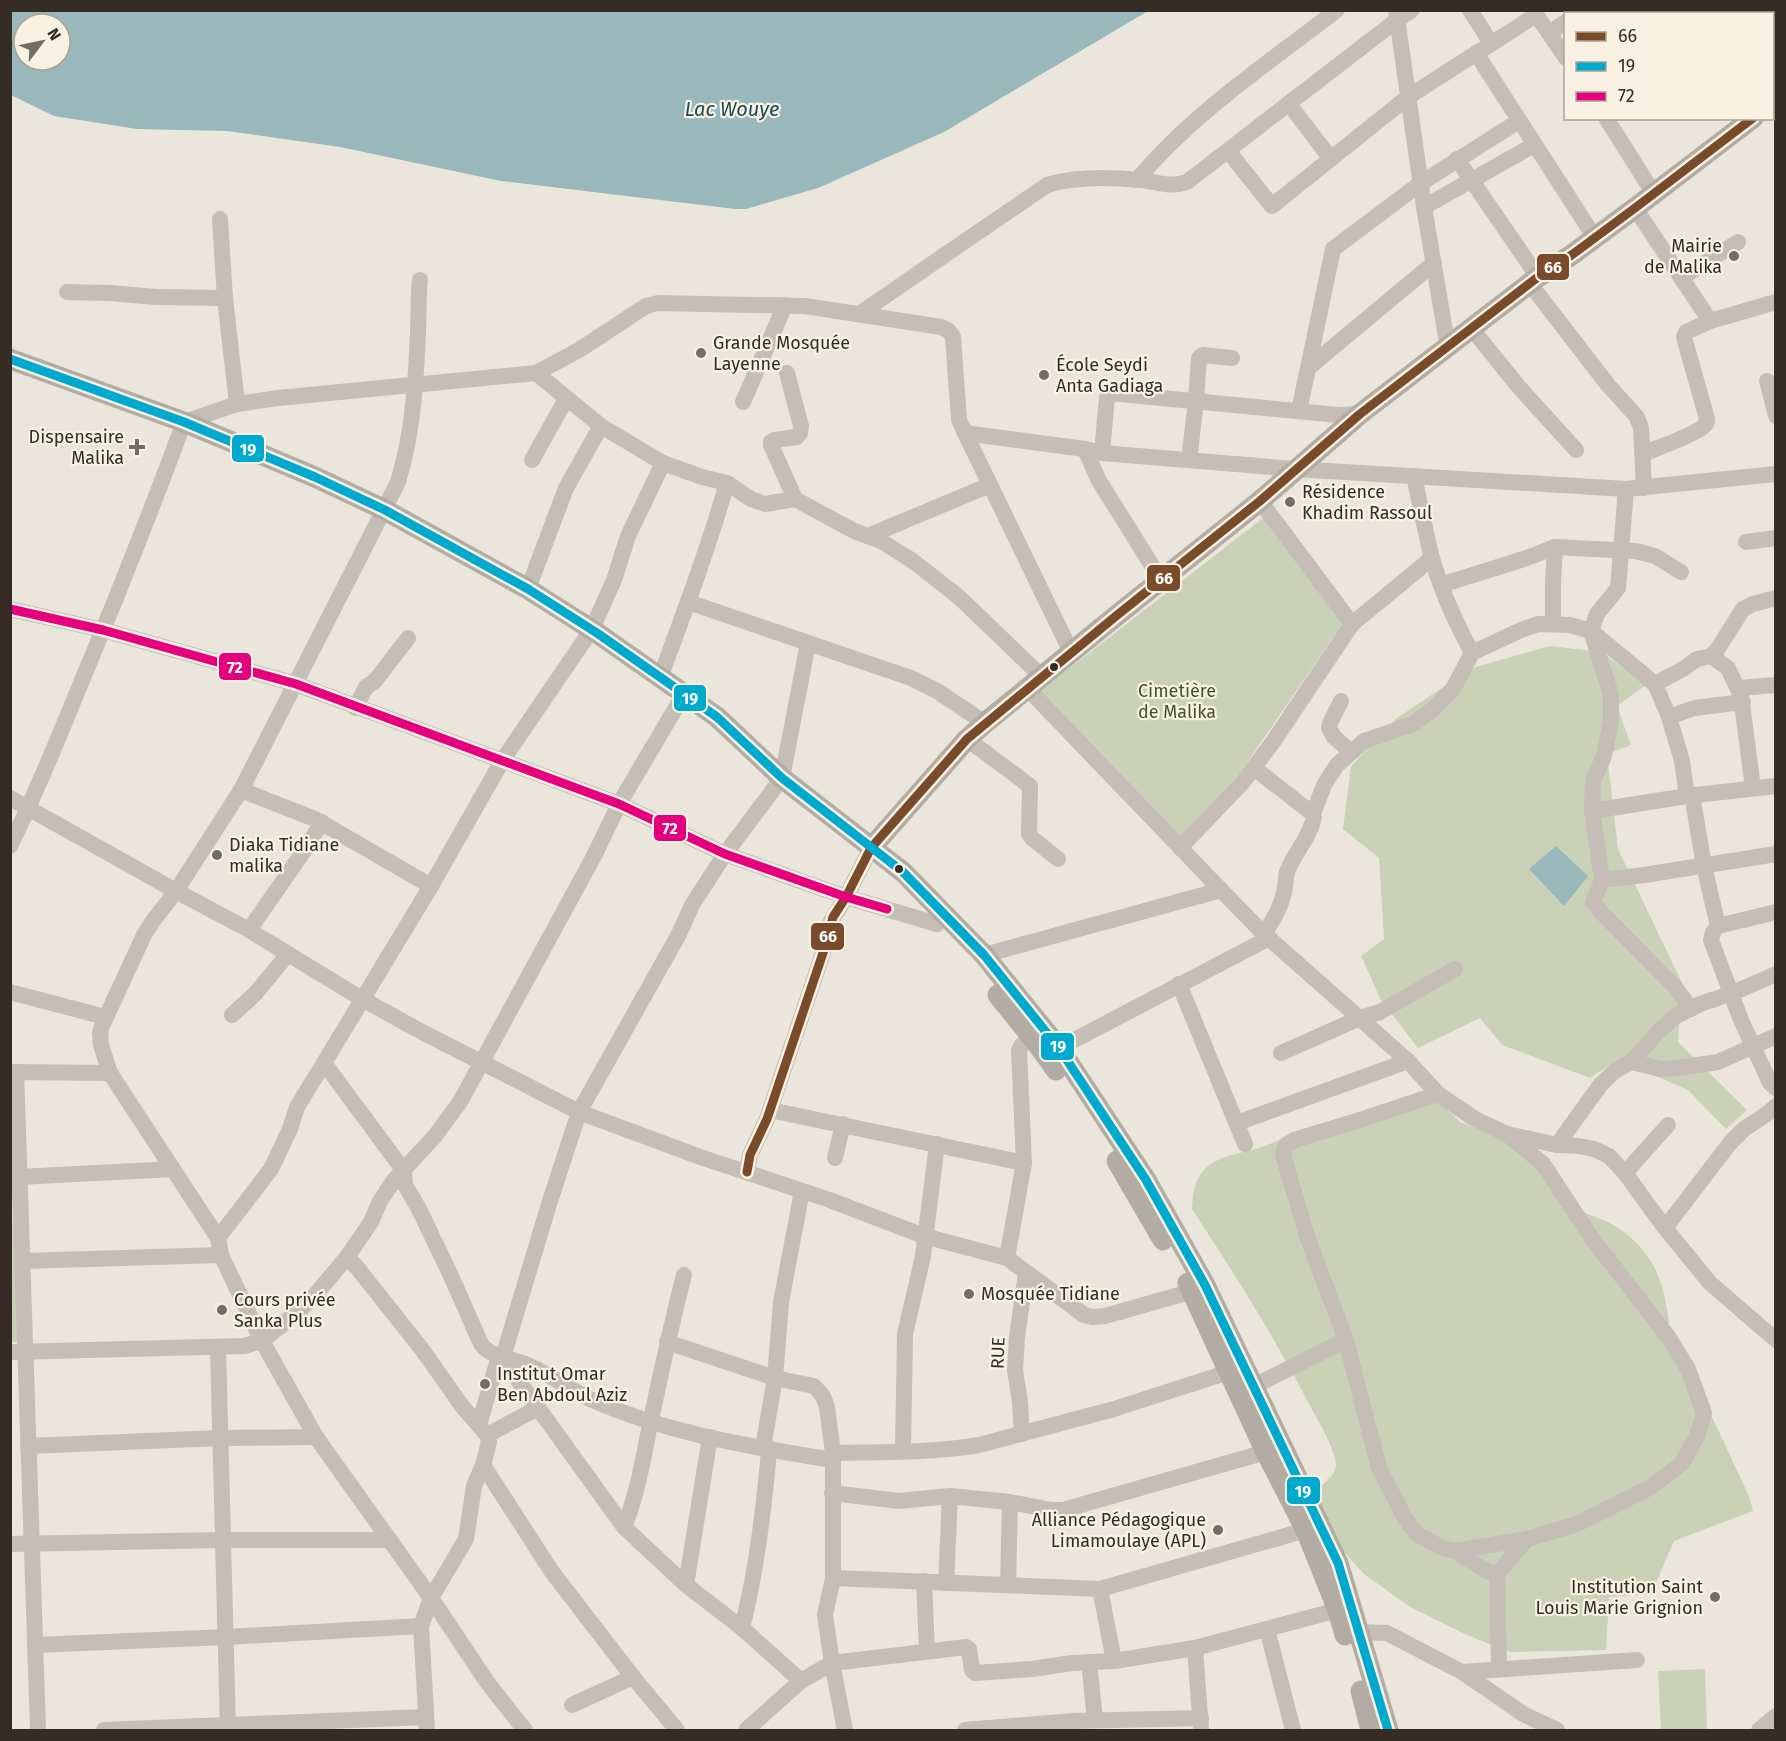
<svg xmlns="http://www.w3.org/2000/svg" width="1786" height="1741" font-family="'Fira Sans',sans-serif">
  <rect width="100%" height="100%" fill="#ebe6dc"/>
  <!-- green -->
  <g fill="#c9d2b6">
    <polygon points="1267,515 1345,620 1240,773 1179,838 1039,692"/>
    <polygon points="1550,646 1601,652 1646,685 1617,706 1631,745 1607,754 1618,849 1682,983 1678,1042 1747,1110 1726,1129 1688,1090 1618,1060 1590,1078 1502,1045 1480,1018 1418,1048 1381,1000 1361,956 1384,939 1379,858 1343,829 1351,766 1397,718 1472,668"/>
    <path d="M1424 1091C1436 1102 1449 1110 1460 1122 1477 1129 1544 1153 1552 1163 1562 1175 1566 1197 1577 1207 1587 1216 1599 1217 1610 1223 1651 1246 1665 1280 1669 1325L1749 1496 1753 1511 1674 1541 1651 1594 1609 1597 1606 1650 1510 1652 1467 1635 1410 1607 1364 1574 1346 1554 1329 1530 1317 1499V1490C1324 1483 1336 1475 1336 1465 1335 1449 1318 1420 1310 1406 1275 1338 1234 1273 1192 1209 1193 1194 1194 1178 1207 1167 1226 1152 1246 1154 1267 1145 1318 1124 1371 1108 1424 1091Z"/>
    <polygon points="13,1223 20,1342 11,1342 10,1224"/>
    <polygon points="1705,1669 1707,1730 1661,1730 1658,1671"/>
  </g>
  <!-- water -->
  <g fill="#98b8bc" fill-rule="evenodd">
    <path d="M10 11 11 10 1148 11 944 132 818 188 746 209H735L501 181 340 147 227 131 137 129 54 116 11 95ZM24 24H60V60H24Z"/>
    <polygon points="1556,846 1588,876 1564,906 1529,869"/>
  </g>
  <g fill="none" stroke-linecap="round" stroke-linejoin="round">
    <!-- minor -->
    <g stroke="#c4beb6" stroke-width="16">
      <polyline points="1470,10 1491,43"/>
      <polyline points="1533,10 1566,58"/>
      <polyline points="1622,10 1624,14"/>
      <polyline points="1720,10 1722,14"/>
      <polyline points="1396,11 1424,207 1448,348"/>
      <polyline points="1578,14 1583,10"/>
      <polyline points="1651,14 1656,10"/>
      <polyline points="1772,15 1776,13"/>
      <polyline points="1549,33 1566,22"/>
      <polyline points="1476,53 1595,238"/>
      <polyline points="1289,104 1331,159"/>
      <polyline points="1606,118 1654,194"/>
      <polyline points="1228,151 1272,206 1408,97 1536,15"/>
      <polyline points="1457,159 1538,277"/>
      <path d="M1137 180C1193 113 1268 63 1337 10"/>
      <polyline points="1424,207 1534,145"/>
      <polyline points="1635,208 1710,321"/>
      <polyline points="220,219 225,298 237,404"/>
      <polyline points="1681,278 1738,242"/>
      <path d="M420 280C418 297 419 313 418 331 416 381 413 433 398 482L241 790 176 891 153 921 144 935 102 1026 100 1033 101 1045 110 1073 218 1238 221 1255 262 1341 316 1437 431 1598 487 1682 525 1730"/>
      <polyline points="1530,284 1608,385 1637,417 1641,428 1644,488"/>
      <polyline points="67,292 110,293 156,297 225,298"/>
      <path d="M859 314 1047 185C1076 176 1111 177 1141 180 1158 182 1170 188 1187 182L1397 20 1412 10"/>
      <polyline points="1472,329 1518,386 1576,450"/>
      <polyline points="1308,368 1434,263"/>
      <polyline points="536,373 601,426 663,463 702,477 727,483 751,499 765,504 795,499"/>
      <polyline points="787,373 801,426 800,433 797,437 775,440 771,442 771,445 795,499 854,531 881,541 913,561 960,598 1042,677"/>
      <polyline points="1767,381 1776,416"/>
      <polyline points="743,402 785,305"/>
      <polyline points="1299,411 1333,249 1421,183 1519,121"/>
      <polyline points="965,433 1071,652"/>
      <polyline points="1085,449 1098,479 1161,580"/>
      <polyline points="1102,453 1107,397 1110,393 1338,415 1360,414"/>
      <path d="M1643 454C1659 447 1690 437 1703 427 1707 424 1707 423 1707 419L1684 337 1686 332 1710 321 1776 302"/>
      <polyline points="532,460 566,399"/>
      <polyline points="1189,460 1196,401 1199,358 1203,355 1232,358"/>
      <path d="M663 463 628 536 614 580 592 629 502 761 431 886 324 1063 404 1171 405 1185 419 1209 451 1276 481 1344C492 1359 514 1358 530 1366 551 1375 569 1389 590 1399 666 1433 751 1447 833 1460"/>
      <path d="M1414 476C1420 503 1425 531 1432 558 1441 591 1456 623 1472 653L1521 630 1538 624 1570 625 1591 631 1655 684 1683 669 1697 659 1711 656 1717 650 1743 609 1753 604 1776 598"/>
      <polyline points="1626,489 1618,588 1597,614 1591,631 1611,695 1611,721 1604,756 1593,781 1592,811 1602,880 1593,902 1601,912 1675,987 1691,1009"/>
      <polyline points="1260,501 1352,624"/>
      <polyline points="868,536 990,485"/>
      <polyline points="1746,542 1776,538"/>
      <polyline points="1441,585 1527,558 1555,547 1635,551 1655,556 1681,572"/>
      <polyline points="528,589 566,488 601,426"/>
      <polyline points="688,604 691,603 911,678 937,691 985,723"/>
      <polyline points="10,609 103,630 296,684 619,804 725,854 846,897 937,924"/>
      <polyline points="1553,624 1553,583 1555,547"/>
      <polyline points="1711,656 1728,668 1741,696 1753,788"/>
      <path d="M660 678C684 613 708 549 727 483"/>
      <polyline points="1655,684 1669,717 1682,761 1687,796"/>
      <polyline points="1739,688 1776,685"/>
      <polyline points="1028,689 1221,890 1264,934 1408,1061 1438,1094 1475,1119 1507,1134 1557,1145 1579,1146 1594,1149 1609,1156 1625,1173 1665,1228 1710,1283 1776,1340"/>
      <polyline points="1341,701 1330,723 1329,728 1334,737 1351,752"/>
      <polyline points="355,708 366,687 375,681 408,638"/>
      <polyline points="1669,717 1694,708 1743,702"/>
      <polyline points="967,739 1030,786 1029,834 1032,838 1058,859"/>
      <path d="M1254 768 1313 814 1314 817C1310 838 1294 853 1287 872 1285 880 1286 888 1283 896 1280 909 1272 922 1264 934"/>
      <polyline points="241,790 315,819 431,886"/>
      <polyline points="1692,795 1704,866 1718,926"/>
      <polyline points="10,798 176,891 249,930 362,999 422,1032 579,1112 703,1158 827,1199 924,1236 1007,1258 1084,1315 1093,1317 1105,1316 1193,1291"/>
      <polyline points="1592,811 1687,796 1776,786"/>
      <polyline points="1313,814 1324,785 1337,765 1364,741 1413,724 1432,710 1453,689 1472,653"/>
      <path d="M10 846C35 796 55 746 76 695 114 605 150 514 184 422L237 404 278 398 536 373 579 350 646 306 658 303 805 306 941 327 949 331 953 337 959 420 965 433 972 434 1085 449 1102 453 1295 469 1626 489 1776 474"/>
      <polyline points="1180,848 1243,782 1273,742 1352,624 1432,558"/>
      <polyline points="1602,880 1644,875 1776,854"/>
      <polyline points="1776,912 1718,926 1713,932 1711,940 1741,1020 1770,1083 1776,1088"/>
      <polyline points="249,930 306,848 322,822"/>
      <polyline points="984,955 1221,890"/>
      <polyline points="1179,984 1245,1144"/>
      <polyline points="10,992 105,1017"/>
      <polyline points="232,1015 255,994 288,954"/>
      <polyline points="1059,1048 1269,938"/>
      <polyline points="1281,1053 1360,1018 1380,1012 1455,969"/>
      <polyline points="1631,1062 1661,1069 1678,1068 1718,1062 1776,1036"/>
      <polyline points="10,1072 110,1073"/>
      <polyline points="16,1072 38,1730"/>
      <polyline points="1438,1094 1354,1122 1294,1140 1285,1146 1283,1155 1308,1239 1346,1340 1379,1468 1406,1520 1418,1535 1443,1548 1455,1551 1527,1539 1577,1524 1651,1487 1682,1463 1697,1436 1704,1413 1688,1369 1669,1338 1591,1237 1543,1164 1507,1134"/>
      <polyline points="770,1110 1024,1163"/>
      <polyline points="1237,1123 1408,1061"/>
      <polyline points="1557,1145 1601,1084 1615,1071 1631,1062 1659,1031 1676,1016 1700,1004 1730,994 1776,974"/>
      <polyline points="835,1158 843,1124"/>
      <polyline points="747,1172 750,1155 767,1119 823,953 830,923 846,897 871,848"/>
      <polyline points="1625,1173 1668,1125"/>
      <polyline points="19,1177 173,1169"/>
      <polyline points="1665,1228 1730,1143 1744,1129 1768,1113 1776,1106"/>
      <polyline points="218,1238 271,1169 290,1129 297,1107 324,1063"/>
      <polyline points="347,1257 355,1265 421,1348 462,1406 487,1435"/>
      <polyline points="1007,1258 1024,1163 1019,1050 1021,1046 1031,1038"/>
      <polyline points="22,1261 221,1255"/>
      <path d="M684 1275C672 1321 662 1368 652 1415 644 1453 639 1490 624 1527L686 1585 742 1628"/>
      <polyline points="667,1342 775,1378 814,1386 823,1396 827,1407 833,1453 833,1578 825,1615 832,1663 845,1730"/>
      <polyline points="218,1347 228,1730"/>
      <polyline points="10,1352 244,1346 262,1341 299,1311 316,1294 347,1257 371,1222 380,1201 395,1179 435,1136 460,1102 594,856 619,804 684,694"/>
      <polyline points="1254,1386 1346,1340"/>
      <polyline points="479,1425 499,1356"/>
      <polyline points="1022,1434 1020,1402 1015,1370 1017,1337 1026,1273"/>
      <polyline points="28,1446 220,1438 316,1437"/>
      <polyline points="763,1448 775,1378 781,1302 802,1191"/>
      <path d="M769 1450C764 1509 757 1569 742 1628L801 1681"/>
      <polyline points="903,1451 905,1334 923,1256 937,1144"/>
      <path d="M833 1453C881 1452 931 1453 979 1445L1114 1409 1229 1372"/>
      <polyline points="483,1465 552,1572 633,1677 677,1730"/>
      <polyline points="832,1493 899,1501 950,1496 1010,1502 1051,1510 1063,1510 1266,1452"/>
      <polyline points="624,1527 520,1383 503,1357 550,1201 579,1112 679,934 692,905 725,854 782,778 808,643"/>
      <polyline points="10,1544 223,1540 390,1540"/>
      <polyline points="1455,1551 1487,1571 1497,1574"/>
      <polyline points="833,1578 1100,1589 1306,1530"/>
      <polyline points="924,1581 927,1651"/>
      <polyline points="946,1583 950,1496"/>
      <polyline points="686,1585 710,1437"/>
      <polyline points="1008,1585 1010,1502"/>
      <polyline points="1100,1589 1114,1661"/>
      <polyline points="1267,1629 1293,1730"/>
      <polyline points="1359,1632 1387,1633 1462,1672 1523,1714 1557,1730"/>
      <polyline points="35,1645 226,1637 421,1626"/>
      <polyline points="1195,1648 1201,1730"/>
      <polyline points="1089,1662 1095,1720"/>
      <polyline points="1499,1669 1497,1574 1527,1539"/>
      <polyline points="1462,1672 1637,1660"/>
      <polyline points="572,1705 633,1677"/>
      <polyline points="104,1730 426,1717"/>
      <polyline points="427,1730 421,1626 431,1598 466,1539 474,1486 483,1465 489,1442 487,1435 538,1408"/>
      <polyline points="746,1730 801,1681 832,1663 966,1647 969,1649 972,1670 975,1673 1032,1669 1072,1663 1114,1661 1195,1648 1338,1610"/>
      <polyline points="965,1730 1073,1721 1201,1718"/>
      <polyline points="1759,1730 1776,1716"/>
    </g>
    <!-- major -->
    <g stroke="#b3aca5" stroke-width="21">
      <polyline points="1772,104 1776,102"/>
      <polyline points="10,359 184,422 315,477 385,510 528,589 597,633 717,717 782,778 903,872 984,955 1059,1048 1146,1180 1205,1285 1338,1563 1388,1730"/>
      <polyline points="871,848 967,739 985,723 1116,616 1260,501 1360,414 1538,277 1573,254 1635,208 1753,118"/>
      <path d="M998 995C1018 1020 1039 1044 1056 1070"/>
      <polyline points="1117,1161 1163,1240"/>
      <polyline points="1188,1283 1266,1452 1306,1530 1338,1610 1345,1635"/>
      <polyline points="1361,1691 1371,1730"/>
    </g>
    <defs>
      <polyline id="bus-1" points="747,1172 750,1155 767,1119 823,953 833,917 846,897 871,848 967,739 1116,616 1260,501 1360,414 1538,277 1573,254 1635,208 1753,118"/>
      <polyline id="bus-2" points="10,359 184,422 315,477 385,510 528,589 597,633 717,717 782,778 903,872 984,955 1059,1048 1146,1180 1205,1285 1338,1563 1388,1730"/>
      <polyline id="bus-3" points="10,609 103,630 296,684 619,804 725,854 846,897 887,909"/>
    </defs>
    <!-- bus-1 casing -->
    <use href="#bus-1" stroke="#f9f2e2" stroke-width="14"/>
    <!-- bus-2 casing -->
    <use href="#bus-2" stroke="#f9f2e2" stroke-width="14"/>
    <!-- bus-3 casing -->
    <use href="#bus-3" stroke="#f9f2e2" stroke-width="14"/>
    <!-- bus-1 -->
    <use href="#bus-1" stroke="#7a4b2a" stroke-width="9"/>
    <!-- bus-2 -->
    <use href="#bus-2" stroke="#00a9ce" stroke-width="9"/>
    <!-- bus-3 -->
    <use href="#bus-3" stroke="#e5007d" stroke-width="9"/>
  </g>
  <!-- markers -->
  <g fill="#746d65" stroke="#f9f2e2" stroke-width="2">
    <circle cx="1734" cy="256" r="6"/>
    <circle cx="701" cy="353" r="6"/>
    <circle cx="1044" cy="375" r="6"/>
    <path d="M134 438h6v6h6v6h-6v6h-6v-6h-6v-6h6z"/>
    <circle cx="1290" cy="502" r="6"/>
    <circle cx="217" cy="855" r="6"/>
    <circle cx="969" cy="1294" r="6"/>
    <circle cx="222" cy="1310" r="6"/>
    <circle cx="485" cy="1384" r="6"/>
    <circle cx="1218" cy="1530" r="6"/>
    <circle cx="1715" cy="1597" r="6"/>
  </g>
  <g fill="#342c25" stroke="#f9f2e2" stroke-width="2">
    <circle cx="1054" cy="667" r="5"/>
    <circle cx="899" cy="869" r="5"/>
  </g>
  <g text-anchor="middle" stroke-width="4.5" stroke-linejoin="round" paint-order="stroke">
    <!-- poi labels -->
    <g font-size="18" fill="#342c25" stroke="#f9f2e2" text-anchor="start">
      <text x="1722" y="252" text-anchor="end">Mairie<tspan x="1722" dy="21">de Malika</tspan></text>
      <text x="713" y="349">Grande Mosquée<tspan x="713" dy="21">Layenne</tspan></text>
      <text x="1056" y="371">École Seydi<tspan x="1056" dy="21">Anta Gadiaga</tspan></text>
      <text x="124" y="443" text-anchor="end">Dispensaire<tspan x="124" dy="21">Malika</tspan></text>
      <text x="1302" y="498">Résidence<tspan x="1302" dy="21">Khadim Rassoul</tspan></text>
      <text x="229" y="851">Diaka Tidiane<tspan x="229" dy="21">malika</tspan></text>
      <text x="981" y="1300">Mosquée Tidiane</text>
      <text x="234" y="1306">Cours privée<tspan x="234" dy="21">Sanka Plus</tspan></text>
      <text x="497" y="1380">Institut Omar<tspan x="497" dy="21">Ben Abdoul Aziz</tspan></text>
      <text x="1206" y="1526" text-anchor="end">Alliance Pédagogique<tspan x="1206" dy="21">Limamoulaye (APL)</tspan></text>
      <text x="1703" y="1593" text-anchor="end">Institution Saint<tspan x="1703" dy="21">Louis Marie Grignion</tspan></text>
    </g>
    <!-- park labels -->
    <g font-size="18" fill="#3e5328" stroke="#f9f2e2">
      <text x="1177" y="697">Cimetière<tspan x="1177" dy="21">de Malika</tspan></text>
    </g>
    <!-- street labels -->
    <g font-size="18" fill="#342c25" stroke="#f9f2e2">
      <text transform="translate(998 1353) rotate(-88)" y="6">RUE</text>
    </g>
    <!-- water labels -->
    <g font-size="20" font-style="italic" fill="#194b56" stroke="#f9f2e2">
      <text x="732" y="116">Lac Wouye</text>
    </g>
  </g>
  <g stroke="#f9f2e2" stroke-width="2">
    <rect x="1536" y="253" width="34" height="28" rx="6" fill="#7a4b2a"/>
    <rect x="231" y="434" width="34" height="29" rx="6" fill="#00a9ce"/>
    <rect x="1146" y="564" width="35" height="28" rx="6" fill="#7a4b2a"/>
    <rect x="218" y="652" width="34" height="29" rx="6" fill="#e5007d"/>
    <rect x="673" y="684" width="34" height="28" rx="6" fill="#00a9ce"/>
    <rect x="653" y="814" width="34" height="28" rx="6" fill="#e5007d"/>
    <rect x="810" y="922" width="35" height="29" rx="6" fill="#7a4b2a"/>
    <rect x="1040" y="1032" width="35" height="29" rx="6" fill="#00a9ce"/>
    <rect x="1286" y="1476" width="35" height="29" rx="6" fill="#00a9ce"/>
  </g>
  <g font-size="16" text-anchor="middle" font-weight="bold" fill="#fff">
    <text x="1553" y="273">66</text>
    <text x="248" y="455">19</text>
    <text x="1164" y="584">66</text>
    <text x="235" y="673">72</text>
    <text x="690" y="704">19</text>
    <text x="670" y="834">72</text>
    <text x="828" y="942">66</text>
    <text x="1058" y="1052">19</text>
    <text x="1303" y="1497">19</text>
  </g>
  <!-- border -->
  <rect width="1786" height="1741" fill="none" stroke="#342c25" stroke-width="24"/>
  <!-- legend -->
  <rect x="1564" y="12" width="210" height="108" fill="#f9f2e2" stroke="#aaa396" stroke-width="1.5"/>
  <rect x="1576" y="32" width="30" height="9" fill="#7a4b2a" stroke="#aaa396" stroke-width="1.5"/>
  <text x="1618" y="42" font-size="18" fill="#342c25">66</text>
  <rect x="1576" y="62" width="30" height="9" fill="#00a9ce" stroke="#aaa396" stroke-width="1.5"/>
  <text x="1618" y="72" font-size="18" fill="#342c25">19</text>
  <rect x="1576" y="92" width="30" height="9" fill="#e5007d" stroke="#aaa396" stroke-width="1.5"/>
  <text x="1618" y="102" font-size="18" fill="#342c25">72</text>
  <!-- north arrow -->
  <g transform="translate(42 42) rotate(58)"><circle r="28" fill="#f9f2e2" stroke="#aaa396" stroke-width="1.5"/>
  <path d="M0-4.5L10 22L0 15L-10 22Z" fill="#746d65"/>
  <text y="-9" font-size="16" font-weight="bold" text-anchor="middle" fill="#342c25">N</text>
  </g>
</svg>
